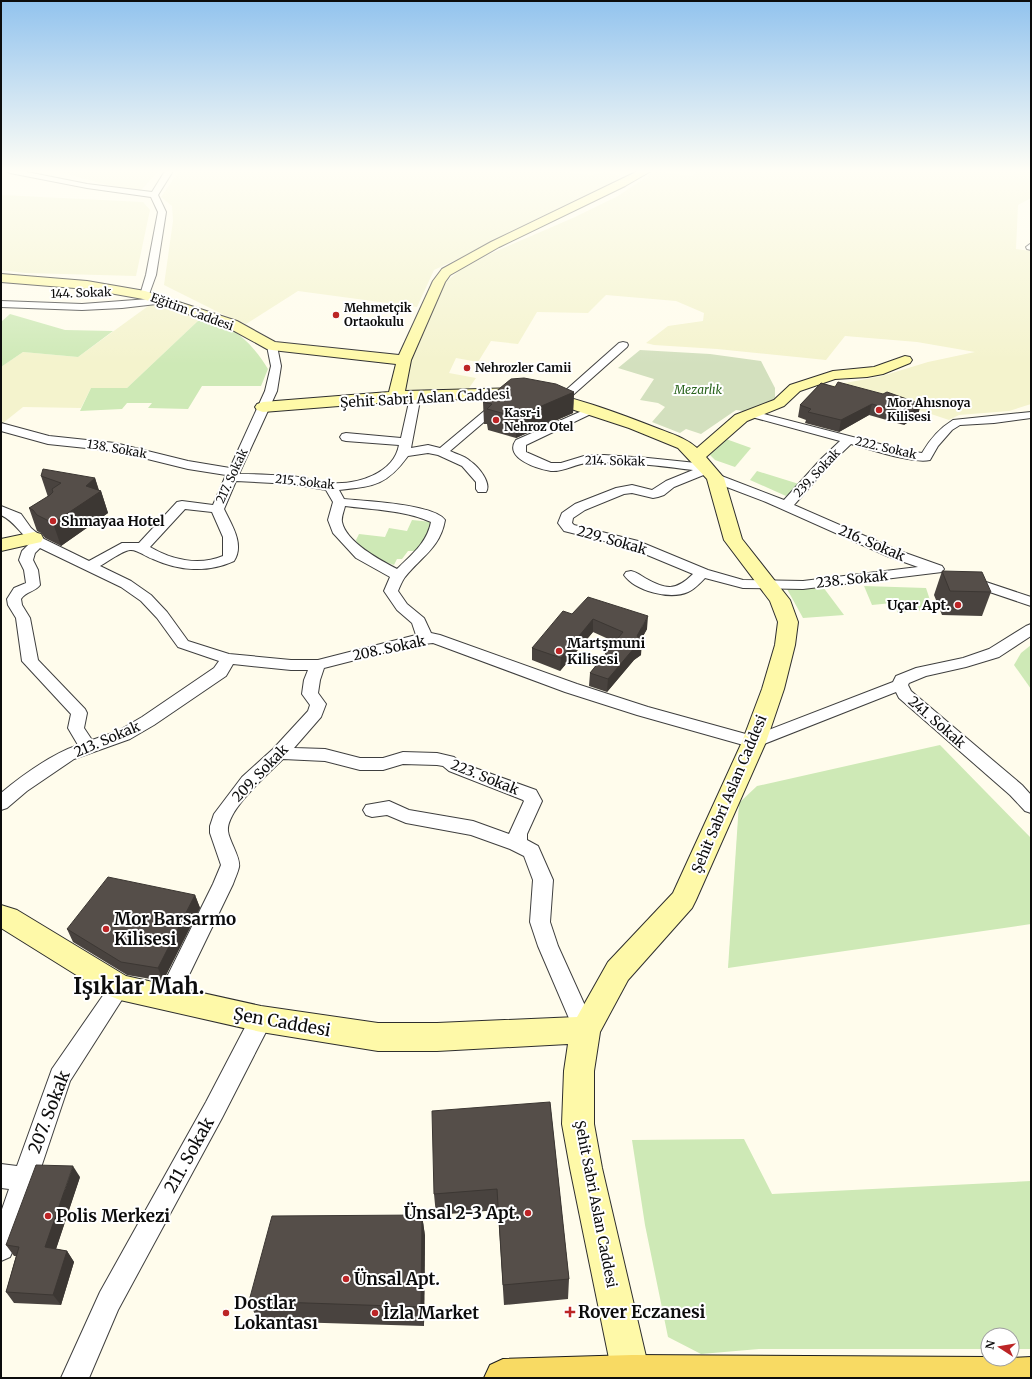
<svg xmlns="http://www.w3.org/2000/svg" width="1032" height="1379" font-family="Merriweather,serif">
  <rect width="100%" height="100%" fill="#fffcec"/>
  <!-- farmland -->
  <g fill="#f4f3cd">
    <polygon points="56,171 159,171 140,191 107,185"/>
    <polygon points="179,171 562,171 562,172 592,175 606,172 620,176 608,189 434,270 417,307 298,291 246,324 224,315 164,285 173,221 172,206 161,197"/>
    <polygon points="655,171 692,176 698,171 1031,171 1031,198 1018,205 1016,249 1031,251 1031,404 1009,411 959,415 949,420 886,399 824,387 882,376 928,362 975,352 917,342 845,336 826,360 717,349 654,345 646,343 668,326 703,321 704,313 676,301 606,295 588,313 537,312 518,344 491,341 478,362 456,358 449,373 476,378 469,388 462,390 408,391 402,387 412,357 438,296 446,282 460,270 492,253 575,217 618,196"/>
    <polygon points="1,195 143,202 150,210 136,276 25,273 1,270"/>
    <polygon points="151,304 157,305 200,319 127,388 91,388 81,408 23,407 3,423 1,423 1,367 23,352 78,357"/>
  </g>
  <!-- green -->
  <g fill="#cee9b6">
    <polygon points="10,314 65,330 113,331 78,357 23,352 1,367 1,322"/>
    <path d="M200 319C207 321 215 323 222 325 241 332 258 352 268 369L261 386H202L188 409 148 408 152 403H127L122 409 80 411 91 388H127Z"/>
    <polygon points="726,439 751,448 735,467 715,460 709,454"/>
    <polygon points="757,471 799,484 786,496 750,480"/>
    <path d="M412 520 432 522 430 536 416 551H408L402 559H397L394 565C381 560 359 556 356 540L359 534 385 537 389 528 407 531Z"/>
    <polygon points="864,586 926,588 933,609 898,613 892,603 872,605"/>
    <polygon points="823,587 844,615 803,618 787,589"/>
    <polygon points="1031,645 1031,689 1014,665 1021,653"/>
    <polygon points="940,745 1031,838 1031,924 728,968 739,803 757,786"/>
    <polygon points="744,1139 772,1194 1031,1181 1031,1349 1012,1349 1012,1335 988,1335 988,1349 759,1349 701,1354 668,1337 645,1225 632,1140"/>
  </g>
  <!-- cemetery -->
  <polygon fill="#d3e0be" points="640,350 710,354 761,361 775,388 775,402 751,412 736,410 701,434 686,429 680,433 652,422 665,407 658,403 640,400 654,379 618,368"/>
  <g fill="none" stroke-linecap="round" stroke-linejoin="round">
    <defs>
      <g id="street">
        <polygon points="6,171 22,171 87,184 152,192 165,171 173,171 158,195 166,212 156,275 148,297 142,297 140,295 146,275 158,212 151,197 87,188 10,173"/>
        <polygon points="1030,244 1031,250 1027,249 1026,247"/>
        <polygon points="162,298 167,301 165,303 122,308 82,310 1,307 1,301 82,304"/>
        <polygon points="623,342 627,343 628,345 627,347 565,402 557,402 555,400 557,398 619,343"/>
        <path d="M272 343 277 346 281 366 277 391 239 474C257 474 274 475 291 476 305 477 317 482 331 483 356 485 394 474 399 445L346 441 342 440 340 437 342 434 346 433 401 438 411 393H419L421 395 411 448 428 445 440 448 495 402H503L505 404 450 451C456 454 465 456 470 461 478 466 492 483 486 492H478L476 489V482L462 466 438 455 428 453 408 456C386 486 374 486 339 490L344 499C364 501 434 504 445 520 440 548 422 556 405 577 402 581 400 586 398 591L407 604 424 618 431 633 440 635 577 684 648 707 753 736 893 682 896 676 916 668 963 658 989 649 1026 626 1031 624V636L999 657 966 667 926 676 909 683 908 685 911 691 1022 785 1031 795V813L1025 811 1010 795 899 698 896 692 754 748 637 715 565 692 433 643 414 645 324 668 320 680 318 693 326 704 321 717 294 748 325 749 360 758H383L403 752 437 753 454 757 461 763 536 790 542 801 527 834V840L538 846 553 880 550 922 558 946 596 1030 593 1037 585 1040 577 1037 538 946 530 922 533 880 524 856 510 849 471 835 406 823 387 815 372 817 366 815 363 810 366 805 389 801 409 810 473 821 509 834 524 801 523 800 449 771 443 766 437 765 403 764 383 770H360L325 761 283 759C268 774 226 810 228 831 229 841 241 858 239 867 238 872 235 878 233 884L175 1004 168 1006 161 1004 157 997 213 884 221 865 210 833V826L214 814 242 777 273 749 308 711 310 705 302 694 304 680 308 670H291L233 664 226 676 154 725 130 739 74 759 27 791 7 808 1 810V793C24 774 50 755 78 745L68 728 71 714 22 661 16 618 8 605 7 599 14 588 26 583 24 570 19 560 22 551 31 542C19 532 15 522 1 515V506L21 514 31 528 44 539 89 561 122 543H139L177 502 182 501 213 505 226 475 188 469 115 451 48 444 1 431V423L49 436 115 443 188 461 230 468 265 391 271 366 267 346ZM236 481 293 484 326 490 333 502 328 520 333 533 356 558 390 577 384 591 397 610 412 623 416 635 318 660H291L229 654 188 641 167 612 151 595 131 581 100 566C107 562 122 551 130 550 137 549 146 557 153 559 179 571 208 573 234 561 245 544 231 524 224 509ZM345 506C374 510 404 510 431 522 427 543 411 555 397 569 380 560 346 542 342 522 341 517 344 511 345 506ZM185 509 212 512 223 537V556C199 566 172 560 150 547ZM40 548 121 587 141 601 157 618 178 647 219 661 214 668 142 717 118 731 92 740 84 728 87 713 85 709 38 660 30 618 22 605 21 599C26 591 35 592 40 585L38 570 33 560 35 553Z"/>
        <path d="M591 407 595 408 597 410 595 412 526 445V452L551 463H561L584 456 604 455 648 458 706 464 710 465 713 469 711 472 674 487 664 495 658 497 653 498 632 493 624 494 585 510 573 518 572 523 574 525 638 541 708 570 743 580 803 581 918 567 887 556 766 502 711 481 709 478 711 475H719L784 500 821 459 840 441 748 416 746 414 748 412 752 411 907 451 922 453C930 439 940 428 953 420L1031 412V418L994 423 960 425 952 430 938 446 930 460C912 464 870 449 851 444L829 465 794 505 897 550 942 566 944 569 942 572 803 589 743 588 705 578C700 583 695 589 688 592 670 600 635 591 624 575L626 572 631 571C636 572 640 575 645 578 666 590 676 591 693 574L628 547 564 531 558 523 562 513 575 504 616 488 632 485 652 490 666 481 693 470C659 466 624 461 589 463 576 463 565 472 551 471 538 469 503 458 516 440Z"/>
        <polygon points="968,576 1031,597 1031,606 963,583 961,580 963,577"/>
        <polygon points="120,978 127,981 130,987 70,1081 14,1248 10,1257 1,1261 1,1212 9,1189 1,1188 1,1164 17,1166 52,1069 113,981"/>
        <polygon points="261,1009 269,1012 272,1019 269,1026 222,1118 118,1310 89,1378 61,1378 100,1292 206,1102 253,1012"/>
      </g>
      <g id="secondary">
        <path d="M638 171H651L625 186 499 247 450 275 445 282 411 360 405 391 524 388C570 395 616 412 659 429 672 434 686 438 697 448L735 415 774 400 790 385 833 371 874 367 905 356 910 357 912 360 910 363 883 374 867 377 835 379 800 391 784 406 747 421 706 457 724 478 742 539 790 600 798 622 795 645 784 689 766 742 696 900 692 908 628 980 600 1032 594 1071V1124L602 1168 651 1378H613L570 1168 562 1124 564 1071 568 1044 437 1051H378L261 1032 120 1000 110 996 1 928V905L17 910 126 976 261 1006 378 1023H437L577 1017 608 962 673 893 742 742 762 689 775 645 778 622 770 601 724 540 707 479 678 448 629 428 556 404 524 398 415 400 263 412 257 410 255 407 257 404 263 402 389 392 396 364 272 350 267 349 227 327 143 299 87 289 1 282V274L87 281 145 291 237 321 275 342 399 355 433 281 442 269 491 242Z"/>
        <polygon points="34,532 41,534 43,538 41,542 1,551 1,539"/>
      </g>
      <polygon id="primary" points="632,1355 988,1357 988,1359 1031,1357 1031,1378 484,1378 490,1365 503,1359"/>
    </defs>
    <!-- street casing -->
    <use href="#street" stroke="#3f3f3f" stroke-width="2"/>
    <!-- secondary casing -->
    <use href="#secondary" stroke="#2e2e2e" stroke-width="2"/>
    <!-- primary casing -->
    <use href="#primary" stroke="#1d1d1d" stroke-width="2"/>
    <!-- street -->
    <use href="#street" fill="#fff" fill-rule="evenodd"/>
    <!-- secondary -->
    <use href="#secondary" fill="#fef9a8" fill-rule="evenodd"/>
    <!-- primary -->
    <use href="#primary" fill="#f8da63" fill-rule="evenodd"/>
  </g>
  <!-- wall -->
  <g fill="#49433f">
    <polygon points="821,383 918,415 904,425 869,415 839,432 805,423 806,420 798,417 800,405"/>
    <polygon points="574,392 573,413 516,438 488,430 487,424 484,424 483,402"/>
    <polygon points="41,476 95,478 99,490 101,491 108,513 61,546 45,538 41,533 37,531 29,508 48,497"/>
    <polygon points="942,571 991,592 982,616 942,615 934,595"/>
    <polygon points="572,614 647,629 641,640 641,655 634,660 607,692 589,686 590,673 615,642 593,632 560,671 532,660 532,648"/>
    <polygon points="195,895 200,908 163,981 127,975 73,942 67,929"/>
    <polygon points="550,1102 569,1279 568,1299 504,1305 498,1210 436,1215 434,1194"/>
    <polygon points="80,1177 56,1249 67,1251 74,1262 61,1305 14,1303 6,1292 16,1256 14,1256 6,1245"/>
    <polygon points="422,1215 425,1236 424,1326 258,1321 249,1301"/>
  </g>
  <!-- shaded-wall -->
  <g fill="#3c3733">
    <polygon points="574,392 573,413 516,438 516,417"/>
    <polygon points="872,404 869,415 839,432 841,420"/>
    <polygon points="921,404 918,415 904,425 907,414"/>
    <polygon points="95,478 99,492 101,491 108,513 61,546 53,523 86,486"/>
    <polygon points="648,616 647,629 638,645 642,642 641,655 634,660 607,692 608,679 637,636"/>
    <polygon points="593,619 593,632 560,671 561,658"/>
    <polygon points="195,895 200,908 163,981 158,968"/>
    <polygon points="73,1166 80,1177 53,1258 45,1247"/>
    <polygon points="422,1215 425,1236 424,1326 421,1307"/>
    <polygon points="67,1251 74,1262 61,1305 53,1295"/>
  </g>
  <!-- building -->
  <g fill="#554e49" stroke="#3c3733">
    <polygon points="524,378 556,384 574,392 516,417 487,409 492,404 483,402 511,379"/>
    <polygon points="838,382 883,394 887,392 921,404 907,414 872,404 841,420 808,412 811,409 800,405 821,383 835,387"/>
    <polygon points="43,469 95,478 86,486 101,491 53,523 37,515 33,510 29,508 50,495 53,492 52,489 61,483 41,476"/>
    <polygon points="942,571 982,572 991,592 950,591"/>
    <polygon points="588,597 648,616 637,636 642,642 635,647 608,679 590,673 623,632 593,619 561,658 532,648 563,611 572,614"/>
    <polygon points="108,877 195,895 158,968 121,962 67,929"/>
    <polygon points="550,1102 569,1279 503,1285 497,1189 434,1194 432,1111"/>
    <polygon points="36,1165 73,1166 45,1247 67,1251 53,1295 6,1292 19,1247 6,1245"/>
    <polygon points="422,1215 421,1307 249,1301 272,1216"/>
  </g>
  <!-- sky -->
  <linearGradient id="sky" x2="0" y2="1"><stop stop-color="#92c3ee"/><stop offset="0.47" stop-color="#fffef6"/><stop offset="1" stop-color="#fffef6" stop-opacity="0"/></linearGradient>
  <rect width="1032" height="364" fill="url(#sky)"/>
  <!-- markers -->
  <g fill="#bc2526" stroke="#fff" stroke-width="1.5">
    <circle cx="336" cy="315" r="4"/>
    <circle cx="467" cy="368" r="4"/>
    <circle cx="879" cy="410" r="4"/>
    <circle cx="496" cy="420" r="4"/>
    <circle cx="53" cy="521" r="4"/>
    <circle cx="958" cy="605" r="4"/>
    <circle cx="559" cy="651" r="4"/>
    <circle cx="106" cy="929" r="4"/>
    <circle cx="528" cy="1213" r="4"/>
    <circle cx="48" cy="1216" r="4"/>
    <circle cx="346" cy="1279" r="4"/>
    <path d="M568 1306h4v4h4v4h-4v4h-4v-4h-4v-4h4z"/>
    <circle cx="226" cy="1313" r="4"/>
    <circle cx="375" cy="1313" r="4"/>
  </g>
  <g text-anchor="middle" stroke-width="4" stroke-linejoin="round" paint-order="stroke">
    <!-- far-street labels -->
    <g font-size="12" fill="#0c0c0c" stroke="#fff">
      <text transform="translate(81 293) rotate(-2)" y="4">144. Sokak</text>
      <text transform="translate(192 312) rotate(20)" y="4">Eğitim Caddesi</text>
      <text transform="translate(886 448) rotate(13)" y="4">222. Sokak</text>
      <text transform="translate(117 449) rotate(10)" y="4">138. Sokak</text>
      <text transform="translate(615 461) rotate(1)" y="4">214. Sokak</text>
      <text transform="translate(817 473) rotate(-47)" y="4">239. Sokak</text>
      <text transform="translate(232 476) rotate(-65)" y="4">217. Sokak</text>
      <text transform="translate(305 482) rotate(6)" y="4">215. Sokak</text>
    </g>
    <!-- far-poi labels -->
    <g font-size="12" font-weight="bold" fill="#0c0c0c" stroke="#fff" text-anchor="start">
      <text x="344" y="312">Mehmetçik<tspan x="344" dy="14">Ortaokulu</tspan></text>
      <text x="475" y="372">Nehrozler Camii</text>
      <text x="887" y="407">Mor Ahısnoya<tspan x="887" dy="14">Kilisesi</tspan></text>
      <text x="504" y="417">Kasr-i<tspan x="504" dy="14">Nehroz Otel</tspan></text>
    </g>
    <!-- far-park labels -->
    <g font-size="12" font-style="italic" fill="#29641d" stroke="#fff">
      <text x="698" y="394">Mezarlık</text>
    </g>
    <!-- street labels -->
    <g font-size="14" fill="#0c0c0c" stroke="#fff">
      <text transform="translate(425 398) rotate(-3)" y="5">Şehit Sabri Aslan Caddesi</text>
      <text transform="translate(612 540) rotate(16)" y="5">229. Sokak</text>
      <text transform="translate(872 543) rotate(23)" y="5">216. Sokak</text>
      <text transform="translate(852 579) rotate(-6)" y="5">238. Sokak</text>
      <text transform="translate(389 648) rotate(-12)" y="5">208. Sokak</text>
      <text transform="translate(937 722) rotate(41)" y="5">241. Sokak</text>
      <text transform="translate(107 739) rotate(-23)" y="5">213. Sokak</text>
      <text transform="translate(260 773) rotate(-46)" y="5">209. Sokak</text>
      <text transform="translate(485 777) rotate(22)" y="5">223. Sokak</text>
      <text transform="translate(729 794) rotate(-67)" y="5">Şehit Sabri Aslan Caddesi</text>
      <text transform="translate(596 1204) rotate(79)" y="5">Şehit Sabri Aslan Caddesi</text>
    </g>
    <!-- poi labels -->
    <g font-size="14" font-weight="bold" fill="#0c0c0c" stroke="#fff" text-anchor="start">
      <text x="61" y="526">Shmayaa Hotel</text>
      <text x="950" y="610" text-anchor="end">Uçar Apt.</text>
      <text x="567" y="648">Martşmuni<tspan x="567" dy="16">Kilisesi</tspan></text>
    </g>
    <!-- near-poi labels -->
    <g font-size="17" font-weight="bold" fill="#0c0c0c" stroke="#fff" text-anchor="start">
      <text x="114" y="925">Mor Barsarmo<tspan x="114" dy="20">Kilisesi</tspan></text>
      <text x="520" y="1219" text-anchor="end">Ünsal 2-3 Apt.</text>
      <text x="56" y="1222">Polis Merkezi</text>
      <text x="354" y="1285">Ünsal Apt.</text>
      <text x="234" y="1309">Dostlar<tspan x="234" dy="20">Lokantası</tspan></text>
      <text x="578" y="1318">Rover Eczanesi</text>
      <text x="383" y="1319">İzla Market</text>
    </g>
    <!-- near-street labels -->
    <g font-size="17" fill="#0c0c0c" stroke="#fff">
      <text transform="translate(282 1022) rotate(10)" y="6">Şen Caddesi</text>
      <text transform="translate(49 1112) rotate(-69)" y="6">207. Sokak</text>
      <text transform="translate(189 1155) rotate(-61)" y="6">211. Sokak</text>
    </g>
    <!-- near-district labels -->
    <g font-size="22" font-weight="bold" fill="#0c0c0c" stroke="#fff">
      <text x="139" y="994">Işıklar Mah.</text>
    </g>
  </g>
  <!-- border -->
  <rect width="1032" height="1379" fill="none" stroke="#0c0c0c" stroke-width="4"/>
  <!-- north arrow -->
  <g transform="translate(1000 1347) rotate(282)"><circle r="19" fill="#ffffff" stroke="#9e9e9e"/>
  <path d="M0-3L7 15L0 10L-7 15Z" fill="#bc2526"/>
  <text y="-6" font-size="11" font-weight="bold" text-anchor="middle" fill="#0c0c0c">N</text>
  </g>
</svg>
